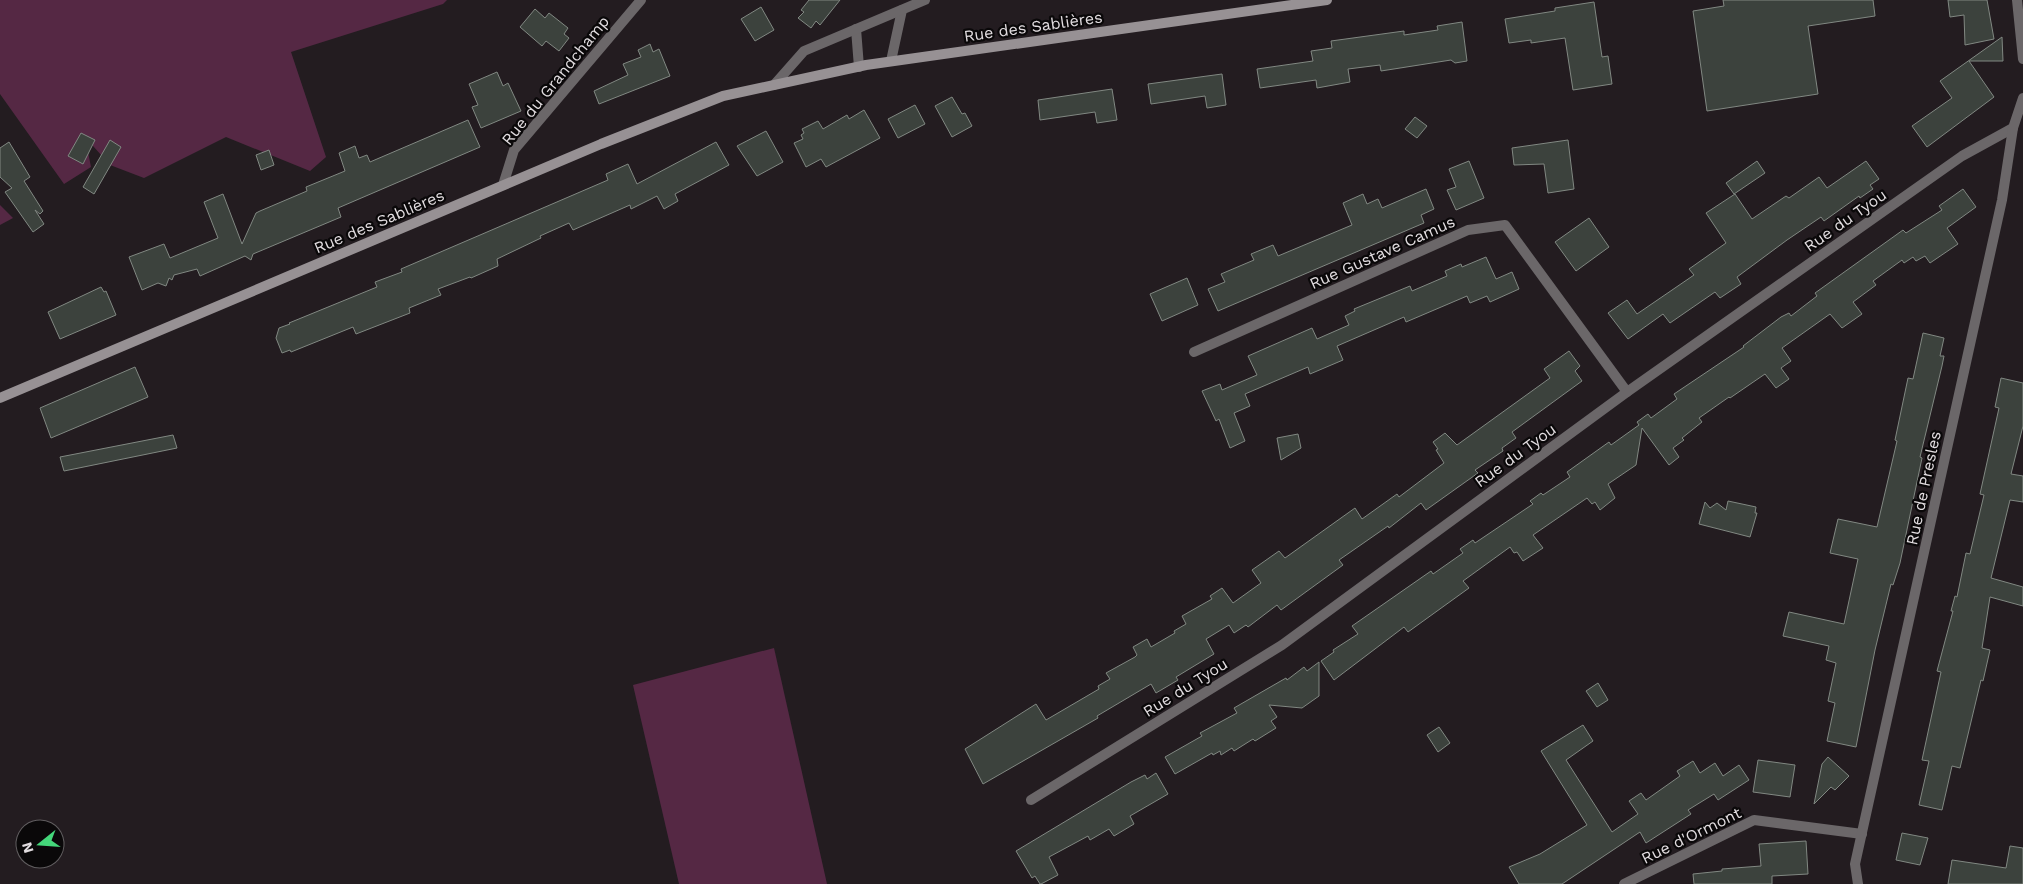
<svg xmlns="http://www.w3.org/2000/svg" width="2023" height="884" font-family="'Work Sans',sans-serif">
  <rect width="100%" height="100%" fill="#231c20"/>
  <!-- green -->
  <g fill="#552844">
    <polygon points="0,0 447,0 443,4 291,52 326,157 310,171 226,137 144,178 110,165 85,137 91,167 64,184 0,94"/>
    <polygon points="0,205 13,218 0,225"/>
    <polygon points="774,648 827,884 679,884 633,685"/>
  </g>
  <!-- building -->
  <g fill="#3c423d" stroke="#818882">
    <polygon points="809,0 840,0 820,25 816,21 811,28 798,18 804,12 801,10"/>
    <polygon points="1723,0 1873,0 1875,16 1808,26 1818,94 1707,111 1693,11 1724,6"/>
    <polygon points="1948,0 1987,0 1994,39 1965,45 1964,15 1950,17"/>
    <polygon points="1594,2 1602,57 1608,56 1612,84 1573,90 1565,38 1531,43 1531,40 1509,43 1505,19 1555,11 1555,8"/>
    <polygon points="761,7 774,30 755,41 741,19"/>
    <polygon points="535,9 545,18 549,13 568,28 564,34 569,38 559,51 546,41 542,46 520,27"/>
    <polygon points="1462,22 1467,61 1455,63 1451,60 1381,71 1380,65 1348,69 1350,82 1317,88 1316,80 1260,88 1257,69 1313,61 1311,51 1332,48 1331,41 1404,31 1404,35 1438,30 1437,26"/>
    <polygon points="2002,37 2003,61 1969,61 1994,97 1927,147 1912,126 1952,98 1940,81"/>
    <polygon points="650,44 653,52 659,49 670,76 599,104 594,91 628,75 623,64 641,57 638,50"/>
    <polygon points="497,72 503,86 508,83 521,111 481,128 472,107 478,105 469,84"/>
    <polygon points="1222,74 1226,105 1207,108 1205,96 1151,104 1148,84"/>
    <polygon points="1112,89 1117,120 1097,123 1095,112 1040,120 1038,100"/>
    <polygon points="952,97 962,114 965,113 972,126 952,137 935,106"/>
    <polygon points="915,105 925,124 898,138 888,119"/>
    <polygon points="864,110 880,138 826,167 821,159 806,167 794,143 803,139 801,135 804,133 802,129 818,121 823,129 847,115 849,119"/>
    <polygon points="1415,117 1427,126 1417,138 1405,129"/>
    <polygon points="468,120 480,147 338,208 341,217 253,254 251,260 245,256 200,276 197,269 174,275 172,280 169,278 166,286 158,283 142,290 129,257 164,244 170,258 218,238 204,202 223,194 242,244 256,213 260,211 307,191 306,187 345,171 339,153 355,146 359,158 367,155 370,162"/>
    <polygon points="766,131 783,162 757,176 737,146"/>
    <polygon points="81,133 95,140 83,164 68,156"/>
    <polygon points="110,140 121,147 94,194 83,187"/>
    <polygon points="1568,140 1574,189 1548,193 1544,164 1514,165 1512,148"/>
    <polygon points="9,142 30,177 24,181 43,211 40,214 35,210 44,224 33,232 5,192 12,188 0,177 0,148"/>
    <polygon points="716,142 729,165 675,194 678,201 664,209 657,196 631,209 630,205 573,230 569,223 540,236 541,238 497,259 498,266 471,278 470,277 438,289 441,295 409,308 410,313 356,334 353,327 291,352 290,350 282,353 276,338 279,328 290,324 289,323 377,287 375,282 402,272 401,269 608,180 606,174 628,164 637,184"/>
    <polygon points="269,150 274,165 261,170 256,155"/>
    <polygon points="1469,161 1484,198 1456,210 1447,190 1456,187 1449,169"/>
    <polygon points="1757,161 1765,173 1734,194 1726,183"/>
    <polygon points="1866,161 1879,179 1870,185 1873,189 1860,198 1859,196 1824,221 1821,217 1787,240 1737,277 1741,284 1720,298 1715,292 1670,323 1663,314 1628,339 1608,313 1627,300 1637,314 1694,275 1689,269 1726,243 1706,213 1735,194 1752,219 1786,196 1789,198 1819,177 1827,188"/>
    <polygon points="1426,189 1434,209 1421,215 1424,223 1218,311 1208,289 1225,282 1221,274 1254,260 1251,254 1273,245 1278,256 1352,225 1343,203 1363,194 1367,204 1378,199 1382,208"/>
    <polygon points="1963,189 1976,207 1947,228 1958,244 1930,263 1925,256 1916,261 1913,257 1904,263 1902,260 1873,281 1876,285 1853,302 1862,314 1842,328 1830,314 1782,348 1791,361 1781,368 1789,379 1776,388 1765,374 1730,398 1729,397 1699,418 1702,422 1682,438 1684,440 1673,448 1679,457 1669,465 1642,428 1636,465 1608,484 1615,498 1600,510 1595,502 1592,504 1587,498 1533,535 1543,548 1523,561 1517,552 1514,553 1510,547 1463,581 1469,588 1408,632 1404,627 1334,680 1321,661 1334,652 1333,650 1358,634 1352,626 1431,571 1433,574 1463,553 1460,549 1473,540 1475,543 1533,504 1530,501 1541,493 1543,495 1570,477 1567,472 1609,442 1611,445 1639,425 1637,422 1648,414 1651,418 1677,399 1674,394 1744,347 1743,346 1781,317 1789,313 1791,316 1817,296 1815,293 1903,230 1906,233 1942,210 1939,206"/>
    <polygon points="1589,218 1609,247 1576,271 1555,242"/>
    <polygon points="1486,257 1496,279 1512,272 1519,289 1490,302 1487,296 1470,303 1467,296 1406,322 1404,317 1337,346 1343,360 1310,374 1308,367 1245,394 1250,406 1234,413 1245,441 1230,448 1219,419 1216,421 1202,391 1220,384 1222,390 1257,375 1248,356 1312,328 1317,339 1349,325 1345,316 1355,311 1354,309 1410,286 1412,291 1447,276 1445,271 1461,264 1462,267"/>
    <polygon points="1187,278 1198,305 1162,321 1150,294"/>
    <polygon points="101,287 104,292 106,291 116,315 60,339 48,312"/>
    <polygon points="1923,333 1944,338 1940,356 1944,356 1942,366 1920,457 1922,458 1900,563 1893,585 1891,584 1875,650 1856,747 1827,741 1835,703 1828,701 1836,663 1826,660 1829,646 1783,636 1789,612 1844,624 1858,559 1830,553 1838,519 1877,527 1897,441 1895,440 1908,378 1913,379"/>
    <polygon points="1569,351 1580,366 1575,371 1582,381 1512,432 1516,438 1502,448 1503,451 1475,470 1478,473 1426,510 1421,503 1389,528 1388,526 1339,560 1343,565 1281,610 1277,605 1248,627 1246,625 1234,633 1229,625 1206,639 1214,654 1176,677 1178,680 1156,693 1151,684 1097,716 1098,718 983,784 965,749 1036,704 1046,720 1099,689 1098,686 1110,679 1106,673 1135,657 1137,655 1133,647 1147,639 1151,647 1175,633 1174,631 1186,624 1182,616 1212,599 1210,596 1222,588 1233,603 1261,583 1252,570 1279,551 1285,558 1355,508 1362,519 1397,494 1399,497 1444,463 1436,450 1438,449 1433,442 1445,433 1457,445 1550,378 1544,369"/>
    <polygon points="135,367 148,397 51,438 40,408"/>
    <polygon points="2001,378 2023,383 2023,426 2011,474 2023,476 2023,502 2010,500 1991,578 2023,587 2023,606 1990,597 1982,648 1990,650 1983,681 1981,680 1960,768 1952,766 1942,810 1919,805 1929,761 1922,760 1941,672 1937,671 1953,611 1951,611 1955,596 1957,597 1966,553 1970,554 1984,495 1980,494 1999,408 1995,407"/>
    <polygon points="1298,434 1301,448 1281,460 1277,438"/>
    <polygon points="173,435 177,448 64,471 60,457"/>
    <polygon points="1728,501 1756,507 1755,513 1757,513 1750,537 1699,524 1705,502 1710,508 1717,503 1726,510"/>
    <polygon points="1319,662 1319,696 1302,708 1269,705 1277,717 1271,721 1276,728 1255,741 1253,739 1234,751 1232,748 1221,755 1220,751 1213,755 1212,753 1175,774 1165,757 1202,736 1200,733 1237,713 1234,708 1286,678 1287,680 1304,667 1307,671"/>
    <polygon points="1598,683 1608,700 1597,707 1586,691"/>
    <polygon points="1583,725 1593,741 1566,760 1612,832 1638,814 1629,801 1641,793 1646,800 1680,776 1677,771 1693,761 1700,773 1715,763 1723,776 1739,765 1749,780 1718,800 1714,794 1688,810 1691,814 1646,843 1640,832 1562,884 1519,884 1509,867 1540,854 1587,825 1541,751"/>
    <polygon points="1439,727 1450,743 1438,752 1427,735"/>
    <polygon points="1828,757 1849,776 1835,790 1831,787 1814,804 1822,764"/>
    <polygon points="1758,760 1795,765 1790,797 1753,792"/>
    <polygon points="1156,773 1168,794 1130,816 1134,824 1114,836 1109,829 1090,840 1088,836 1049,857 1058,875 1041,884 1040,884 1035,876 1032,878 1016,851 1131,782 1145,775 1147,779"/>
    <polygon points="1902,833 1928,838 1920,865 1896,860"/>
    <polygon points="1806,841 1808,874 1772,876 1772,884 1694,884 1693,874 1722,871 1722,869 1761,866 1759,844"/>
    <polygon points="2010,846 2023,848 2023,884 1948,884 1952,860 2006,868"/>
  </g>
  <g fill="none" stroke-linecap="round" stroke-linejoin="round">
    <!-- minor -->
    <g stroke="#6b6769" stroke-width="10">
      <polyline points="2017,0 2023,59"/>
      <polyline points="856,29 859,67"/>
      <polyline points="891,61 902,10"/>
      <polyline points="774,85 804,51 925,0"/>
      <polyline points="503,185 514,150 641,0"/>
      <polyline points="1194,352 1468,230 1505,225 1627,392"/>
      <polyline points="1031,800 1282,645 1627,392 1962,156 2013,128"/>
      <polyline points="1624,884 1754,820 1862,834"/>
      <polyline points="1858,884 1855,864 2002,200 2013,128 2023,98"/>
    </g>
    <!-- secondary -->
    <polyline stroke="#979194" stroke-width="10" points="0,398 601,144 723,96 866,65 1327,0"/>
  </g>
  <g text-anchor="middle" stroke-width="4.5" stroke-linejoin="round" paint-order="stroke">
    <!-- street labels -->
    <g font-size="16" fill="#e2dde0" stroke="#0a0809">
      <text transform="translate(1033 26) rotate(-8)" y="6">Rue des Sablières</text>
      <text transform="translate(555 80) rotate(-51)" y="6">Rue du Grandchamp</text>
      <text transform="translate(1845 220) rotate(-35)" y="6">Rue du Tyou</text>
      <text transform="translate(379 221) rotate(-23)" y="6">Rue des Sablières</text>
      <text transform="translate(1382 252) rotate(-24)" y="6">Rue Gustave Camus</text>
      <text transform="translate(1515 455) rotate(-36)" y="6">Rue du Tyou</text>
      <text transform="translate(1923 488) rotate(-78)" y="6">Rue de Presles</text>
      <text transform="translate(1185 687) rotate(-32)" y="6">Rue du Tyou</text>
      <text transform="translate(1691 835) rotate(-26)" y="6">Rue d'Ormont</text>
    </g>
  </g>
  <!-- north arrow -->
  <g transform="translate(40 844) rotate(253)"><circle r="24" fill="#0a0809" stroke="#605d5f"/>
  <path d="M0-4L9 19L0 12L-9 19Z" fill="#44d77a"/>
  <text y="-8" font-size="14" font-weight="bold" text-anchor="middle" fill="#e2dde0">N</text>
  </g>
</svg>
